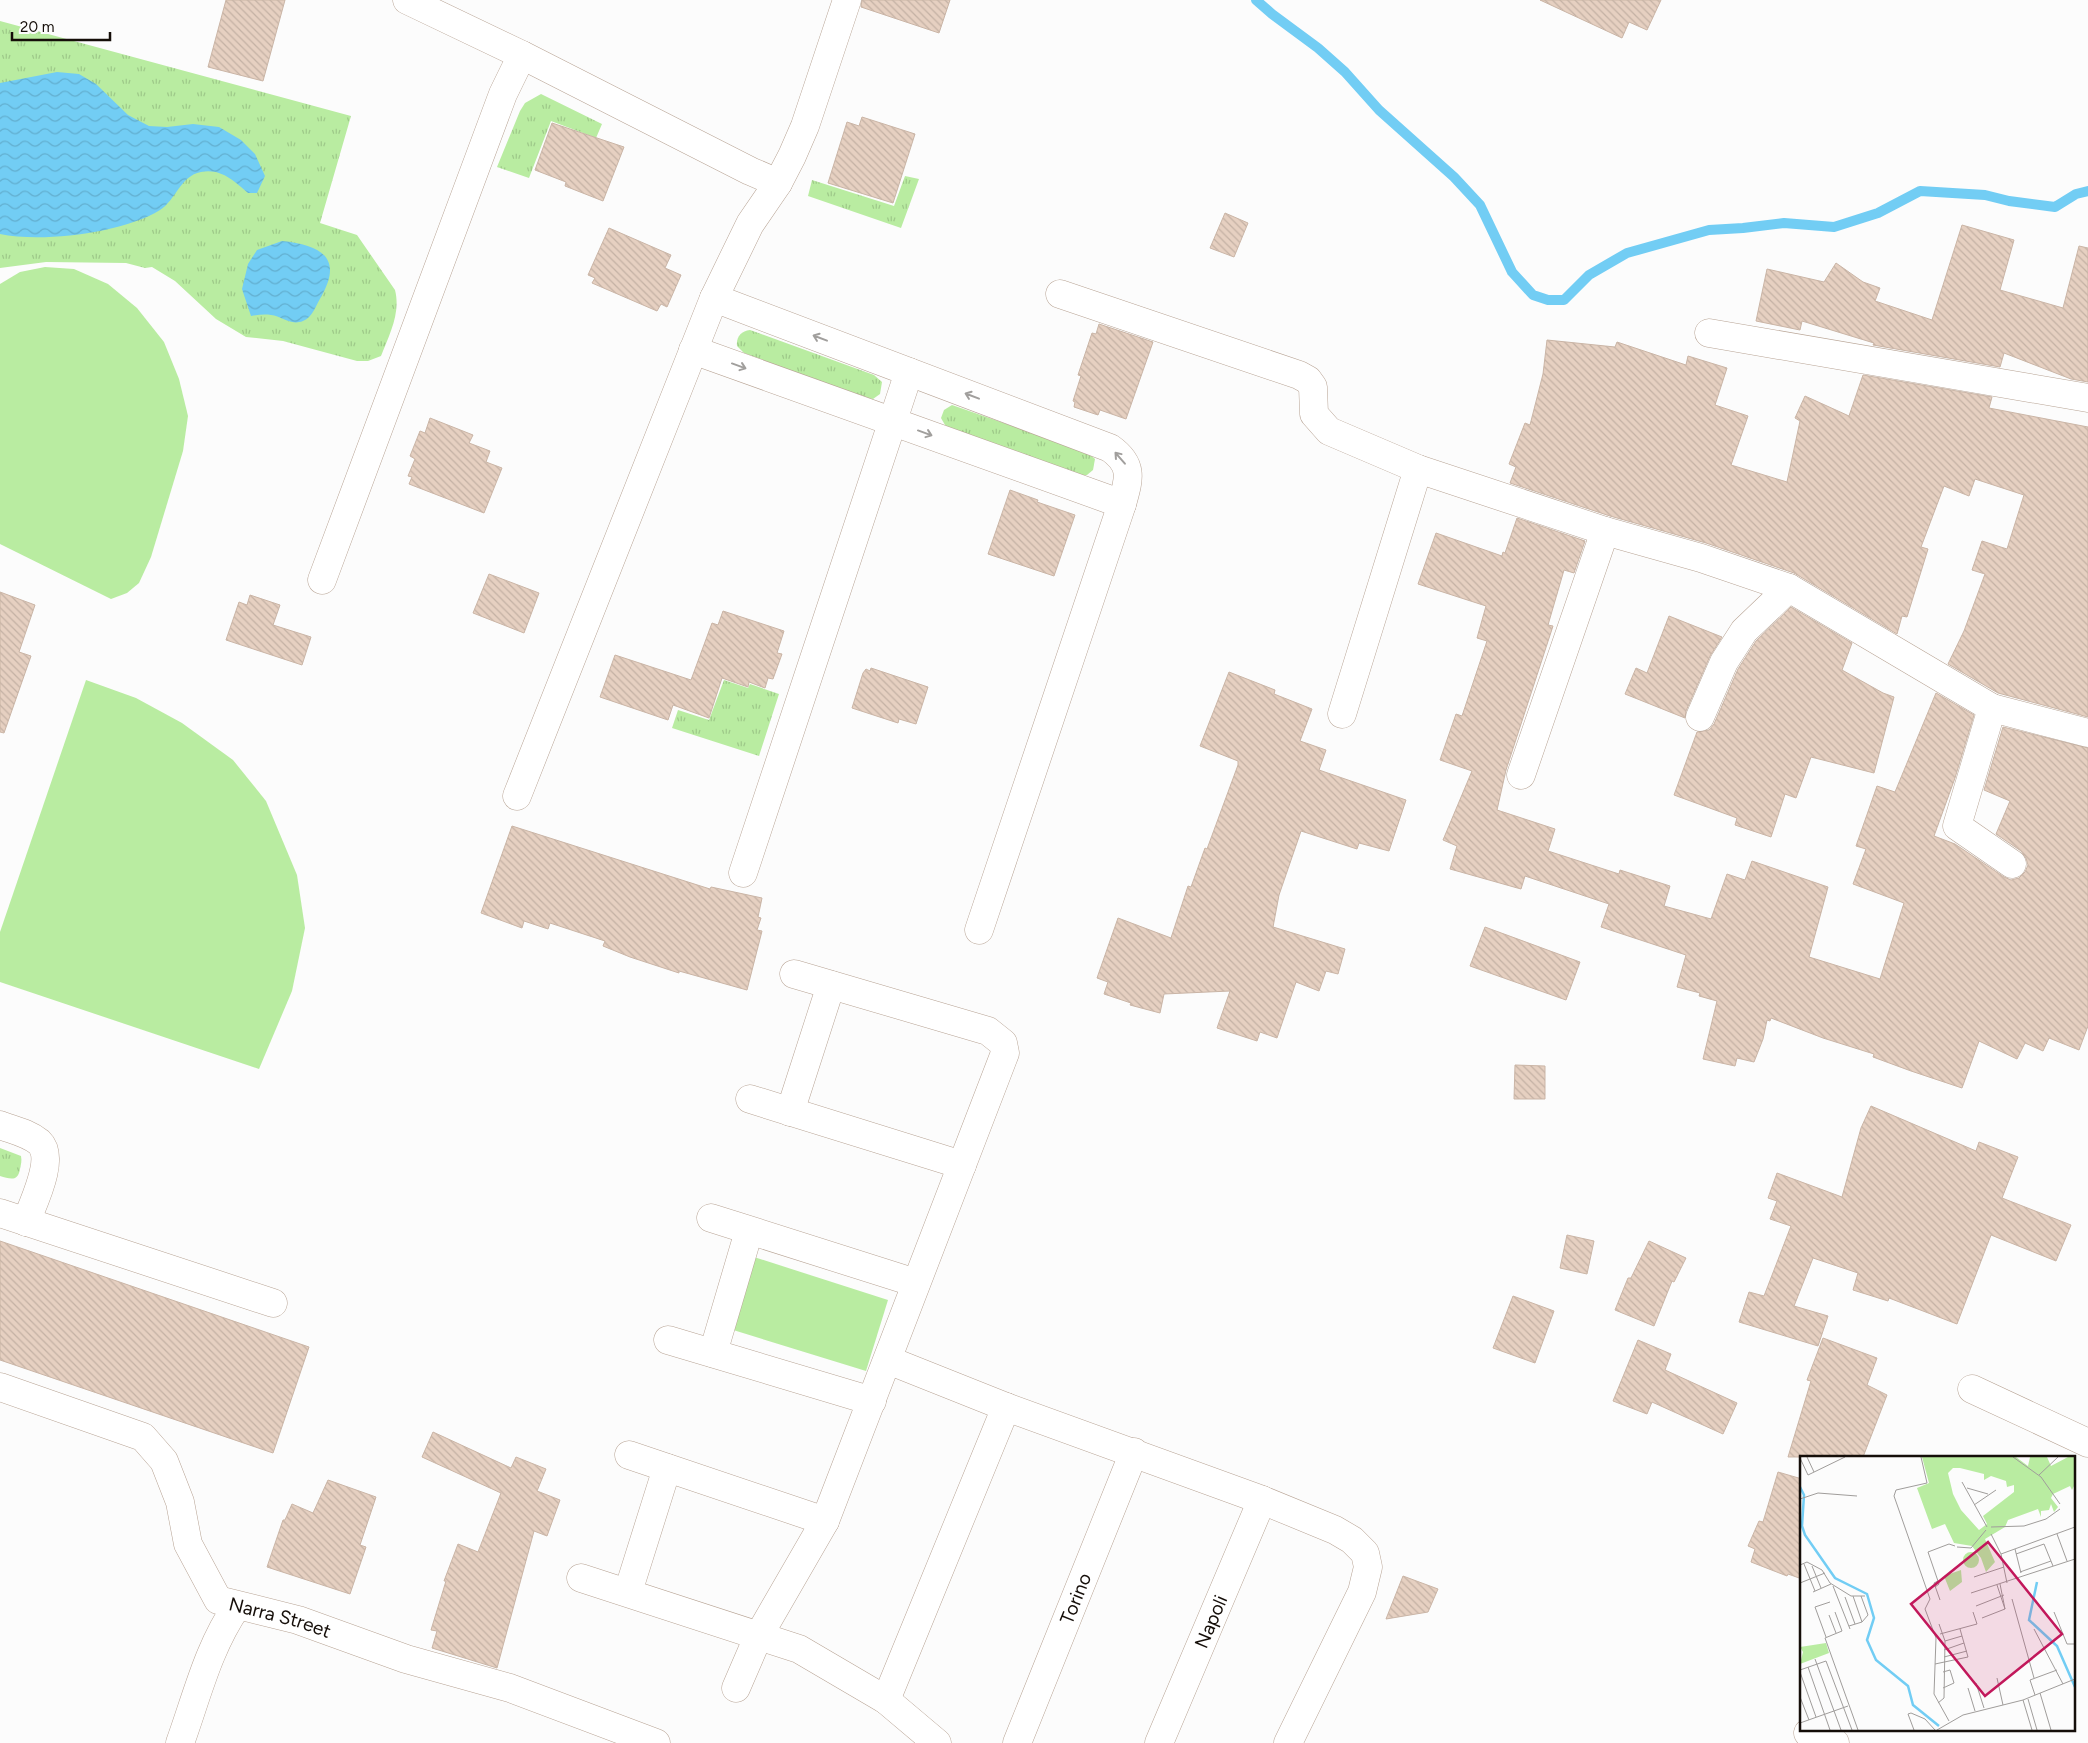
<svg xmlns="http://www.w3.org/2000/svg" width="2088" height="1743" font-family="Figtree,sans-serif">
  <defs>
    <pattern id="grass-tufts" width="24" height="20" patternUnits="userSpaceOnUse" patternTransform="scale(1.25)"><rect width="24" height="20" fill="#b9eca1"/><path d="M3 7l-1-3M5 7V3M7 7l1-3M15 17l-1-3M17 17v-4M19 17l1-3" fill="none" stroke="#9ec989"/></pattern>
    <pattern id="water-waves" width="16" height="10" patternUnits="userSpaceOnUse" patternTransform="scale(1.25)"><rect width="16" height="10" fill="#72cdf4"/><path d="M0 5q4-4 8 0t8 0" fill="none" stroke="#62afd0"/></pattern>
    <pattern id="building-back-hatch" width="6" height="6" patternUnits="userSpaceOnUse" patternTransform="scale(1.25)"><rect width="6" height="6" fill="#e6d0c1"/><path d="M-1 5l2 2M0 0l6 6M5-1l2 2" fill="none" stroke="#c4b1a4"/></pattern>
  </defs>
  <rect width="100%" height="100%" fill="#fcfcfc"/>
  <!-- grass -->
  <g fill="url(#grass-tufts)">
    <path d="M0 21 351 116 320 223 357 235 395 290C401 313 389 335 381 356L368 361H357L283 341 246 337 216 319 175 281 152 267 145 268 126 263 46 262 0 268Z"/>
    <polygon points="541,94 602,124 596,138 551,121 529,178 497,167 520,111 525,103"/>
    <polygon points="905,176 919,179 901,228 808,196 812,180 894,206"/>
    <path d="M750 330 874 375 882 382 880 394 873 399 861 397 744 353 737 346C736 337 741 331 750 330Z"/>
    <polygon points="952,405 1087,452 1095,459 1093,470 1087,475 1081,476 949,428 945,425 941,418 944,410"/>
    <polygon points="724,680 748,688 750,684 779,694 759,756 672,728 678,710 709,720"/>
    <path d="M0 1148 21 1156C22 1161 21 1164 20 1169 18 1182 10 1179 0 1176Z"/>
  </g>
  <!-- garden -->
  <g fill="#b9eca1">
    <polygon points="45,267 74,269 108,284 137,308 164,342 179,379 188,416 183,451 151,557 139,583 127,593 111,599 0,544 0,284 20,272"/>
    <polygon points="86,680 136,698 182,723 233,760 266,801 297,875 305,928 292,991 259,1069 0,982 0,932"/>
    <polygon points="754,1257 888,1300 866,1371 730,1329"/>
  </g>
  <!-- water -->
  <g fill="url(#water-waves)">
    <path d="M57 72 79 74 96 84 128 115 149 126 167 127 193 124 219 127 241 140 255 154 265 176 257 193H248C234 181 221 168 201 172 180 176 176 200 160 210 123 233 42 243 0 234V83Z"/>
    <path d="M282 241C320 245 344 257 321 297 316 305 313 317 303 321 290 326 282 316 271 315 264 314 258 315 251 316L242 289 248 264 257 250Z"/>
  </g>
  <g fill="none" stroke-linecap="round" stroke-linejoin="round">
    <!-- stream -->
    <polyline stroke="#72cdf4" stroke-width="10" points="1256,0 1272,14 1318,48 1345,72 1379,110 1454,177 1480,205 1512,272 1533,295 1548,300 1564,300 1589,275 1627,253 1709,230 1743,228 1784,223 1834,227 1878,213 1920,191 1985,195 2009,201 2055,207 2076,194 2088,191"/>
  </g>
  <!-- building -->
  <g fill="url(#building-back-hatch)" stroke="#cab5a6">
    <polygon points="226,0 285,0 263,81 208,67"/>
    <polygon points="862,0 950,0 939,33 861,7"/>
    <polygon points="1540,0 1661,0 1647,30 1629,22 1622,38"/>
    <polygon points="862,117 915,134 893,203 828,183 847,122 859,126"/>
    <polygon points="552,123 624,147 603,201 565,186 566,182 535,170"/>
    <polygon points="1225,213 1248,223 1234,257 1210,248"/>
    <polygon points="1962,225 2014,240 2000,290 2063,308 2079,246 2088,248 2088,382 2071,379 2004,353 2000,367 1873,345 1874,343 1802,321 1800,330 1756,321 1767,269 1824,282 1836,263 1863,282 1880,288 1875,301 1932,320"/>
    <polygon points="609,228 671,255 665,268 681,275 667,307 661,304 657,311 592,283 595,278 588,275"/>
    <polygon points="1099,324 1153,342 1126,419 1100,410 1098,415 1074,407 1075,402 1073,401 1081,376 1078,375 1092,333 1096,334"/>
    <polygon points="1547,340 1615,347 1617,342 1686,365 1688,356 1727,368 1715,405 1748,416 1731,465 1787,482 1800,421 1795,418 1805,396 1849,416 1863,375 1992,397 1989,408 2088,427 2088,717 1998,693 1948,664 1964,631 1985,574 1972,570 1982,541 2007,549 2024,495 1975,479 1969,496 1944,486 1921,547 1928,549 1907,617 1902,616 1897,634 1794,573 1706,543 1610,516 1510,483 1516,467 1509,464 1525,423 1530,425 1543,374"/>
    <polygon points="430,418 473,435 469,443 490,451 486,462 502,468 484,513 409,484 412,477 408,476 415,459 410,456 420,431 425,433"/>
    <polygon points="1010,490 1038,500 1037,502 1075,515 1054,576 988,554"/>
    <polygon points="1517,518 1585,541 1574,573 1564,570 1548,625 1553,626 1506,770 1497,810 1555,829 1548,851 1619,874 1620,870 1670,886 1664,906 1711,919 1727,874 1745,880 1752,861 1828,887 1809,957 1880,979 1904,903 1853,884 1866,849 1856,846 1877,786 1895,792 1936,693 1974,715 1955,778 1934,836 1955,844 2004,877 2011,880 2019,878 2025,872 2028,865 2026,858 2021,851 1996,834 2010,801 1984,790 2003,727 2088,748 2088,1026 2079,1050 2049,1038 2043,1051 2025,1043 2017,1059 1979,1041 1962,1088 1911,1071 1873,1057 1874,1054 1823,1038 1771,1018 1770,1021 1767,1020 1763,1039 1754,1062 1737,1058 1735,1066 1703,1059 1717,1001 1699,996 1700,993 1677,987 1686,955 1601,927 1609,904 1525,876 1521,889 1450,869 1457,846 1443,840 1472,771 1440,760 1456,714 1462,716 1487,641 1477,638 1486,606 1418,584 1436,533 1502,556 1503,552 1505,553"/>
    <polygon points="489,574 539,593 524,633 473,613"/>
    <polygon points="0,592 35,605 19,652 31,656 4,733 0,732"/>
    <polygon points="250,595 280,605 273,625 311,637 302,665 226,640 239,602 247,605"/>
    <polygon points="1791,607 1852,643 1842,670 1883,693 1894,697 1874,773 1811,757 1796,798 1785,794 1771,837 1735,825 1737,818 1674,795 1697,732 1709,730 1714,724 1738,669 1756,641"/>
    <polygon points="723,611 784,631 777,653 782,654 773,679 768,678 765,688 749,682 748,687 722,678 709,718 673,705 668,720 600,697 615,655 691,680 712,623 718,625"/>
    <polygon points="1669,616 1722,637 1710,656 1686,711 1685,718 1625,694 1636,668 1647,673"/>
    <polygon points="871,668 928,687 916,724 899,719 898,723 852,708 863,673 866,669 870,671"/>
    <polygon points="1229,672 1275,690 1274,694 1312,709 1300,741 1326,750 1319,770 1406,800 1389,851 1359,843 1357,849 1301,831 1279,895 1273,927 1345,949 1338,974 1326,971 1319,991 1296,982 1277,1038 1260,1032 1257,1041 1217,1028 1230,991 1164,994 1160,1013 1130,1005 1131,1003 1104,994 1108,982 1097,978 1118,918 1171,938 1188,886 1191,887 1205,848 1207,849 1238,765 1238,761 1200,746"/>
    <polygon points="512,826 710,889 711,887 762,898 758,917 761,918 757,930 762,931 747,990 679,971 679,973 630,957 603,946 605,941 550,923 548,929 524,921 522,928 481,913"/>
    <polygon points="1485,927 1580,962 1566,1000 1470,966"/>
    <polygon points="1515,1065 1545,1066 1545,1099 1514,1099"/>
    <polygon points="1871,1106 1976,1151 1979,1142 2018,1157 2002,1198 2071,1225 2056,1261 1991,1235 1957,1324 1889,1298 1888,1301 1853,1290 1858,1273 1813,1258 1794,1306 1828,1316 1818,1346 1739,1322 1749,1292 1764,1296 1791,1226 1770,1219 1777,1201 1768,1198 1777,1173 1842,1197 1861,1128"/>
    <polygon points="1567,1235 1594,1241 1587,1274 1560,1268"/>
    <polygon points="0,1241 309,1347 273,1453 0,1360"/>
    <polygon points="1649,1241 1686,1258 1674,1282 1672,1281 1654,1326 1615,1310 1628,1278 1631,1278"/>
    <polygon points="1513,1296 1554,1311 1535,1363 1493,1348"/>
    <polygon points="1823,1338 1877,1358 1867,1385 1887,1395 1863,1457 1788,1457 1811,1381 1807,1380"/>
    <polygon points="1638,1340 1671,1354 1665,1370 1737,1403 1723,1434 1652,1402 1647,1414 1613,1401"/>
    <polygon points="433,1432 511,1468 516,1457 546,1469 537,1491 560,1500 547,1536 534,1531 497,1668 432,1648 437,1631 431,1630 446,1581 444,1581 458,1544 478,1552 501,1493 422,1457"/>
    <polygon points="1778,1472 1802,1479 1802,1579 1788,1574 1787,1576 1751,1562 1755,1549 1748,1546 1759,1521 1763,1522"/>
    <polygon points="328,1480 376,1497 360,1545 366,1547 350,1594 267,1567 283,1520 285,1520 292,1504 313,1513"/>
    <polygon points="1403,1576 1438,1589 1428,1612 1386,1619"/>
  </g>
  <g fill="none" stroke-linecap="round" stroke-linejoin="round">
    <defs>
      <g id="minor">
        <polyline points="407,0 522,55 750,171 778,183"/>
        <polyline points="1060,294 1299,375 1308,380 1313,387 1314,414 1329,431 1418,469 1605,531 1701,558 1789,588 1992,708 2088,733"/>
        <path d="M714 298 1110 448C1134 465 1129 479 1122 504L979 930"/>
        <polyline points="1709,333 2088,398"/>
        <polyline points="693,350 1122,504"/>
        <polyline points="322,580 503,94 522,55"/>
        <polyline points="1992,708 1957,826 2012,864"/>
        <polyline points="1342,714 1418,469"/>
        <polyline points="1700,717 1724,662 1744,631 1789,588"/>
        <polyline points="1521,775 1605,531"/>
        <polyline points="517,796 714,298 750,224 778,183 792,156 805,126 847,0"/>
        <polyline points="743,873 909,372"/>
        <polyline points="750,1099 962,1165"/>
        <polyline points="790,1112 831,985"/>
        <path d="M0 1125C13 1130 28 1133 39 1142 56 1158 33 1203 26 1222"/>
        <polyline points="0,1213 273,1303"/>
        <polyline points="711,1218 916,1283"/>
        <polyline points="668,1340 872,1401"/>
        <polyline points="713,1353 749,1231"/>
        <polyline points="888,1360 1006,1407 1262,1500 1335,1530 1352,1540 1365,1553 1368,1567 1362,1592 1288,1743"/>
        <path id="s1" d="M0 1387 143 1437 164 1461 180 1502 188 1544 218 1600 298 1620 406 1659 510 1688 656 1743"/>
        <polyline points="1972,1389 2088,1443"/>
        <polyline points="629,1455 825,1521"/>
        <polyline points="581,1578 799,1649 886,1700 937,1743"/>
        <polyline points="628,1592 667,1468"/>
        <polyline points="736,1688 758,1637 825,1521 1005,1053 1003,1043 988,1031 794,974"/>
        <polyline points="886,1700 1006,1407"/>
        <polyline points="1808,1733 1835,1743"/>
        <path d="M180 1743C197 1696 208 1648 237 1606"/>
        <path id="s2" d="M1017 1743 1134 1452"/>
        <path id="s3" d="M1159 1743 1262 1500"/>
      </g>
    </defs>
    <!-- minor casing -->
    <use href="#minor" stroke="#b8a495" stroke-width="29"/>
    <!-- minor -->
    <use href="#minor" stroke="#fff" stroke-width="28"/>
  </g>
  <!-- one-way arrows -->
  <defs><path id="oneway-shaft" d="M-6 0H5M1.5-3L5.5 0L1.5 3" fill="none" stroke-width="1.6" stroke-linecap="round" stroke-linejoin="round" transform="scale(1.25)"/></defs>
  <g stroke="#a19f9d">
    <use href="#oneway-shaft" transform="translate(820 338) rotate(-159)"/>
    <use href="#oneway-shaft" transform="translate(739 366) rotate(20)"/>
    <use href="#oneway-shaft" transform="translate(972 396) rotate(-159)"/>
    <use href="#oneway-shaft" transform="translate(925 433) rotate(20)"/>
    <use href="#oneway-shaft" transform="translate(1120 458) rotate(-131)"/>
  </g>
  <g text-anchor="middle" stroke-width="5" stroke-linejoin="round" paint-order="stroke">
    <!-- street labels -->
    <g font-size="19" fill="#150e09" stroke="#fcfcfc">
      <text dy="7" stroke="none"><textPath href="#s2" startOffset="156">Torino</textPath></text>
      <text dy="7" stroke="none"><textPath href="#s1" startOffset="398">Narra Street</textPath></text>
      <text dy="7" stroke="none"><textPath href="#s3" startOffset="132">Napoli</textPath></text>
    </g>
  </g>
  <!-- overview -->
  <g transform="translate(1800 1456)">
    <rect width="275" height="275" fill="#fcfcfc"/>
    <path d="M122 1H216L228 10 230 1H247L251 10 268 1H275V28L272 34 270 30 253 38 251 42 258 51 254 56 251 48 249 54 241 55V61L238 53 208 64 205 71 185 83 195 106 186 116 181 102 172 90 154 87 145 68 132 73 117 32 129 27ZM160 12 184 18V24L191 20 206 25 207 31 214 29V36L183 60 187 68 179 74 161 54 153 38 148 17 153 12Z" fill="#b9eca1" fill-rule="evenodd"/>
    <path d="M26 187 29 197 0 208 3 196 0 191Z" fill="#b9eca1"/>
    <path d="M163 104a8 8 0 1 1 16 0a8 8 0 1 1-16 0ZM161 114 162 126 150 135 144 120Z" fill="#b9eca1"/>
    <path fill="none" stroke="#72cdf4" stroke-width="2.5" d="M0 31 4 39 2 70 5 79 35 122 67 138 74 162 67 184 76 204 108 230 113 249 139 270M237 126 229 164 257 190 275 231"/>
    <path fill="none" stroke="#a09d9b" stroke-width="1" d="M7 1 14 16M121 1 127 27 96 34 94 40 130 143 125 153 136 182 134 238 149 265M213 1 241 21 260 48M0 2 8 19 45 1M239 19 258 1M162 26 187 71M167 32 188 38M0 43 18 37 57 40M174 49 196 34M191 71 224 70 246 63 260 53M191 78 201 98M257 78 267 105M244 88 253 110M157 91 171 92 186 74M215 93 221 117M216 98 244 88M4 108 15 135M0 109 7 106 22 114 30 127 51 140H65M12 110 21 132M220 116 251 105M174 121 204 111M138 125 134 127 140 144M0 127 25 117M207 127 201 98 275 71M200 128 205 153M197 129 205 153M33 130 50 173M135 131 139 128 128 96 149 88 155 90M13 136 31 128M171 137 275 103M53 140 62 166M45 141 55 168M212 143 234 222M176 150 204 139M35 156 42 175 25 182 58 274M254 156 267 188H275M29 159 36 177M182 162 205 153M49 170 62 166 68 159 61 140M234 173 263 228M140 178 177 168 173 156M26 181 15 151 30 146M145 185 162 180M144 194 164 187M144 201 167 195M15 203 41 274M135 208 168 201 160 173M8 211 30 274M0 214 26 205 52 274M0 216 16 261M197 222 203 249M176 227 184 252M143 232 154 227 150 214 143 216M168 232 175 255M240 237 251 274M235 239 230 224 257 214M0 241 9 264M228 243 237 274M223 244 232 274M138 247 144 242 145 185 139 168M0 267 48 250M114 274 108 258 111 257 125 263 135 274M137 274 163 259 223 244 275 223"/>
    <path fill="#c2185b" fill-opacity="0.15" stroke="#c2185b" stroke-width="2.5" d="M188 86 262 178 185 240 111 148Z"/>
    <rect width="275" height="275" fill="none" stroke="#150e09" stroke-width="2.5"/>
  </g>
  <!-- scale -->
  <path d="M12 32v8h98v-8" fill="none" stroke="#150e09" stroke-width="2.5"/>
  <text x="20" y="32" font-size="15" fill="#150e09" stroke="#fcfcfc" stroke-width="4" paint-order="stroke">20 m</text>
</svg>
